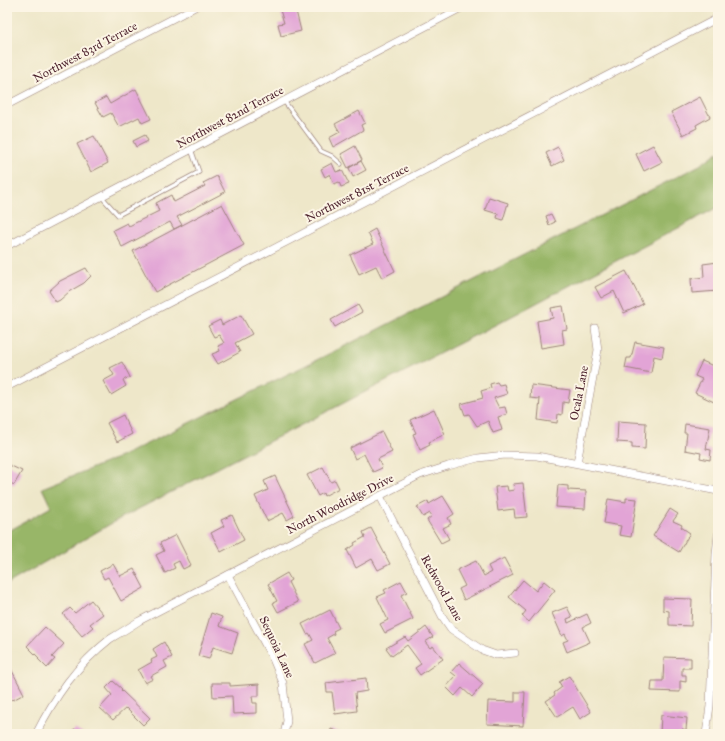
<svg xmlns="http://www.w3.org/2000/svg" width="725" height="741" font-family="'IM FELL Great Primer',serif">
  <rect width="100%" height="100%" fill="#fcf5e5"/>
  <filter id="ink" filterUnits="userSpaceOnUse"><feTurbulence type="fractalNoise" baseFrequency=".025" numOctaves="2"/><feDisplacementMap in="SourceGraphic" scale="8" xChannelSelector="R" yChannelSelector="G"/><feConvolveMatrix kernelMatrix="1 2 1 2 8 2 1 2 1" color-interpolation-filters="sRGB"/></filter>
  <filter id="wash" filterUnits="userSpaceOnUse"><feTurbulence type="fractalNoise" baseFrequency=".012" numOctaves="4" result="noise"/><feDisplacementMap in="SourceGraphic" scale="16" xChannelSelector="R" yChannelSelector="G"/><feGaussianBlur stdDeviation="0.9" result="paint"/><feColorMatrix in="noise" values="0 0 0 0 0 0 0 0 0 0 0 0 0 0 0 0 0 1.4 0 .05"/><feComposite in="paint" operator="in"/></filter>
  <g filter="url(#wash)">
    <rect width="100%" height="100%" fill="#eee7c9"/>
    <!-- forest -->
    <polygon fill="#98b668" stroke="#716a4a" points="718,152 718,207 497,324 119,519 7,584 7,532 51,507 42,488 120,457 351,343 700,165"/>
    <g id="blocks">
      <!-- building -->
      <g fill="#e2a4d6">
        <polygon points="291,7 295,7 301,31 281,36 278,24 284,23 280,10"/>
        <polygon points="136,89 151,119 142,123 139,117 119,127 111,113 103,117 95,103 106,97 110,104"/>
        <polygon points="700,97 710,117 696,125 697,128 683,135 671,112"/>
        <polygon points="359,111 365,123 361,125 363,130 333,147 329,138 340,132 335,124"/>
        <polygon points="145,135 148,141 136,147 133,141"/>
        <polygon points="94,136 108,163 91,172 77,144"/>
        <polygon points="653,145 662,162 644,171 636,154"/>
        <polygon points="355,146 362,160 348,168 341,154"/>
        <polygon points="558,147 564,160 552,166 546,153"/>
        <polygon points="361,161 366,170 353,177 349,168"/>
        <polygon points="332,163 336,172 342,170 349,184 341,187 339,182 334,184 330,174 325,177 321,169"/>
        <polygon points="217,176 225,192 177,217 182,225 174,229 170,222 122,247 113,230 127,223 129,226 159,211 156,203 171,195 174,202 205,186 203,183"/>
        <polygon points="489,197 508,203 503,220 497,218 498,214 485,210"/>
        <polygon points="222,204 244,245 155,292 133,251"/>
        <polygon points="551,214 555,222 549,225 546,216"/>
        <polygon points="375,229 395,271 382,278 376,266 359,274 350,255 373,244 368,233"/>
        <polygon points="718,262 718,291 692,293 691,279 704,277 703,264"/>
        <polygon points="86,268 91,276 84,283 70,291 60,300 56,302 49,291 60,281"/>
        <polygon points="626,271 643,304 624,313 614,291 601,298 595,287"/>
        <polygon points="358,305 362,312 335,327 331,320"/>
        <polygon points="563,306 567,329 562,330 564,344 541,348 537,321 553,318 551,308"/>
        <polygon points="241,315 252,334 235,343 240,352 218,364 212,354 220,351 218,346 224,343 219,335 214,337 208,326 220,320 222,325"/>
        <polygon points="635,342 664,347 662,358 654,356 651,373 625,368 627,358 631,358"/>
        <polygon points="702,361 718,368 718,392 714,402 695,393 702,379 695,376"/>
        <polygon points="122,362 130,377 123,380 126,386 111,395 103,381 114,375 110,368"/>
        <polygon points="497,382 499,385 504,384 507,394 494,398 499,408 505,407 507,414 498,417 502,430 493,433 488,421 477,426 469,414 465,415 461,404 483,398 481,391 491,388 490,384"/>
        <polygon points="531,385 570,390 568,403 563,402 562,415 558,414 557,423 538,420 540,399 530,398"/>
        <polygon points="434,409 445,434 429,442 430,445 420,450 413,434 416,433 410,420"/>
        <polygon points="123,415 132,434 117,442 107,423"/>
        <polygon points="618,421 646,423 645,449 632,448 632,443 617,442"/>
        <polygon points="685,424 710,428 706,449 711,450 710,460 700,458 701,453 685,450 687,433 684,433"/>
        <polygon points="382,432 392,452 378,459 382,468 373,472 364,454 355,459 350,448"/>
        <polygon points="7,464 22,471 14,485 7,481"/>
        <polygon points="323,467 331,482 335,480 339,488 324,496 323,493 318,496 307,475"/>
        <polygon points="275,476 294,516 287,520 283,513 267,521 255,496 268,490 264,481"/>
        <polygon points="523,483 527,517 515,518 514,509 498,511 495,487 507,486 508,491 514,490 513,484"/>
        <polygon points="558,485 568,486 568,490 586,491 585,509 556,507"/>
        <polygon points="443,496 454,514 448,518 451,524 443,528 449,539 441,543 427,520 432,516 430,513 423,517 417,507 428,501 429,504"/>
        <polygon points="626,498 637,499 631,537 619,535 621,526 604,523 608,499 626,502"/>
        <polygon points="670,509 678,514 673,521 682,525 681,527 690,533 679,552 653,536"/>
        <polygon points="232,515 244,540 221,552 211,533 224,526 221,520"/>
        <polygon points="371,528 390,564 378,570 372,559 356,568 347,550 355,545 354,543 365,537 363,532"/>
        <polygon points="176,535 191,565 183,569 179,561 173,564 175,568 165,573 156,555 164,551 160,543"/>
        <polygon points="504,558 513,575 464,600 459,589 465,586 457,570 476,561 484,576 491,572 488,566"/>
        <polygon points="113,564 120,576 134,569 144,588 121,601 108,577 104,579 100,571"/>
        <polygon points="287,573 291,580 288,582 298,602 278,612 273,603 277,601 268,584"/>
        <polygon points="523,580 536,591 544,581 555,590 529,622 522,616 526,611 509,597"/>
        <polygon points="401,581 407,592 401,595 413,619 385,633 380,624 388,620 377,597 386,593 384,590"/>
        <polygon points="663,598 692,599 691,626 669,625 669,611 663,610"/>
        <polygon points="91,600 103,614 90,624 93,627 82,636 63,614 70,608 75,613"/>
        <polygon points="567,607 572,617 567,619 568,623 587,614 591,623 583,627 590,642 567,652 563,642 568,640 565,634 562,636 552,613"/>
        <polygon points="330,610 339,628 333,631 334,634 327,638 335,653 315,663 305,644 313,640 309,633 307,634 302,624"/>
        <polygon points="211,613 222,617 219,626 238,633 232,653 213,647 209,659 198,656"/>
        <polygon points="45,627 64,644 52,657 55,659 47,668 38,659 39,658 27,646"/>
        <polygon points="426,627 433,637 425,642 430,648 433,646 443,659 420,675 415,668 421,664 407,645 392,656 386,648 405,637 408,641"/>
        <polygon points="164,642 172,657 164,661 167,667 151,676 153,679 145,683 138,670 152,662 151,660 157,657 153,649"/>
        <polygon points="664,657 691,658 691,668 682,668 682,675 686,675 686,682 680,681 680,692 651,691 652,681 663,681"/>
        <polygon points="7,663 8,663 24,694 13,700 12,699 7,701"/>
        <polygon points="459,663 483,684 472,697 462,688 455,696 446,687 456,676 451,672"/>
        <polygon points="569,676 591,712 580,719 573,707 557,717 546,701 555,695 554,693 562,687 559,682"/>
        <polygon points="366,678 367,691 355,693 357,711 335,714 332,692 327,692 326,683"/>
        <polygon points="113,681 122,689 121,690 150,718 143,725 126,708 113,720 100,708 112,695 106,688"/>
        <polygon points="212,683 230,683 230,686 259,684 259,696 252,696 253,703 257,703 257,713 233,714 232,696 213,697"/>
        <polygon points="515,692 525,692 523,726 487,724 488,701 515,702"/>
        <polygon points="661,715 687,718 686,730 682,729 682,734 660,734"/>
        <polygon points="74,729 83,734 71,734"/>
        <polygon points="331,729 344,734 330,734"/>
      </g>
    </g>
  </g>
  <g filter="url(#ink)">
    <use href="#blocks" fill-opacity="0" stroke="#9c837a" stroke-width="1"/>
    <g fill="none" stroke-linecap="round" stroke-linejoin="round">
      <defs>
        <g id="service">
          <polyline points="284,101 321,151 332,156 341,164"/>
          <polyline points="101,196 118,215 199,172 191,149"/>
        </g>
        <g id="minor">
          <polyline points="7,105 195,7"/>
          <polyline points="7,246 463,7"/>
          <polyline points="7,387 718,18"/>
          <polyline points="577,463 598,350 595,328"/>
          <polyline points="380,496 442,616 451,629 482,650 496,655 515,653"/>
          <polyline points="228,575 273,659 283,683 287,721 284,734"/>
          <path d="M36 734C55 696 77 665 110 639 120 633 130 627 139 621L420 475 448 466 478 458 505 455 537 456 718 491"/>
          <polyline points="706,734 710,706 716,554 718,535"/>
        </g>
      </defs>
      <!-- service casing -->
      <use href="#service" stroke="#9c837a" stroke-width="5"/>
      <!-- minor casing -->
      <use href="#minor" stroke="#9c837a" stroke-width="8"/>
      <!-- service -->
      <use href="#service" stroke="#fff" stroke-width="3.5"/>
      <!-- minor -->
      <use href="#minor" stroke="#fff" stroke-width="7"/>
    </g>
  </g>
  <g text-anchor="middle" stroke-width="4" stroke-linejoin="round" paint-order="stroke">
    <!-- street labels -->
    <g font-size="12" fill="#4a1f2b" stroke="#fcf5e5">
      <text transform="translate(85 52) rotate(-28)" y="4">Northwest 83rd Terrace</text>
      <text transform="translate(230 117) rotate(-28)" y="4">Northwest 82nd Terrace</text>
      <text transform="translate(357 193) rotate(-27)" y="4">Northwest 81st Terrace</text>
      <text transform="translate(579 393) rotate(-79)" y="4">Ocala Lane</text>
      <text transform="translate(340 504) rotate(-27)" y="4">North Woodridge Drive</text>
      <text transform="translate(442 588) rotate(61)" y="4">Redwood Lane</text>
      <text transform="translate(277 647) rotate(65)" y="4">Sequoia Lane</text>
    </g>
  </g>
  <!-- margin -->
  <rect width="725" height="741" fill="none" stroke="#fcf5e5" stroke-width="24"/>
</svg>
